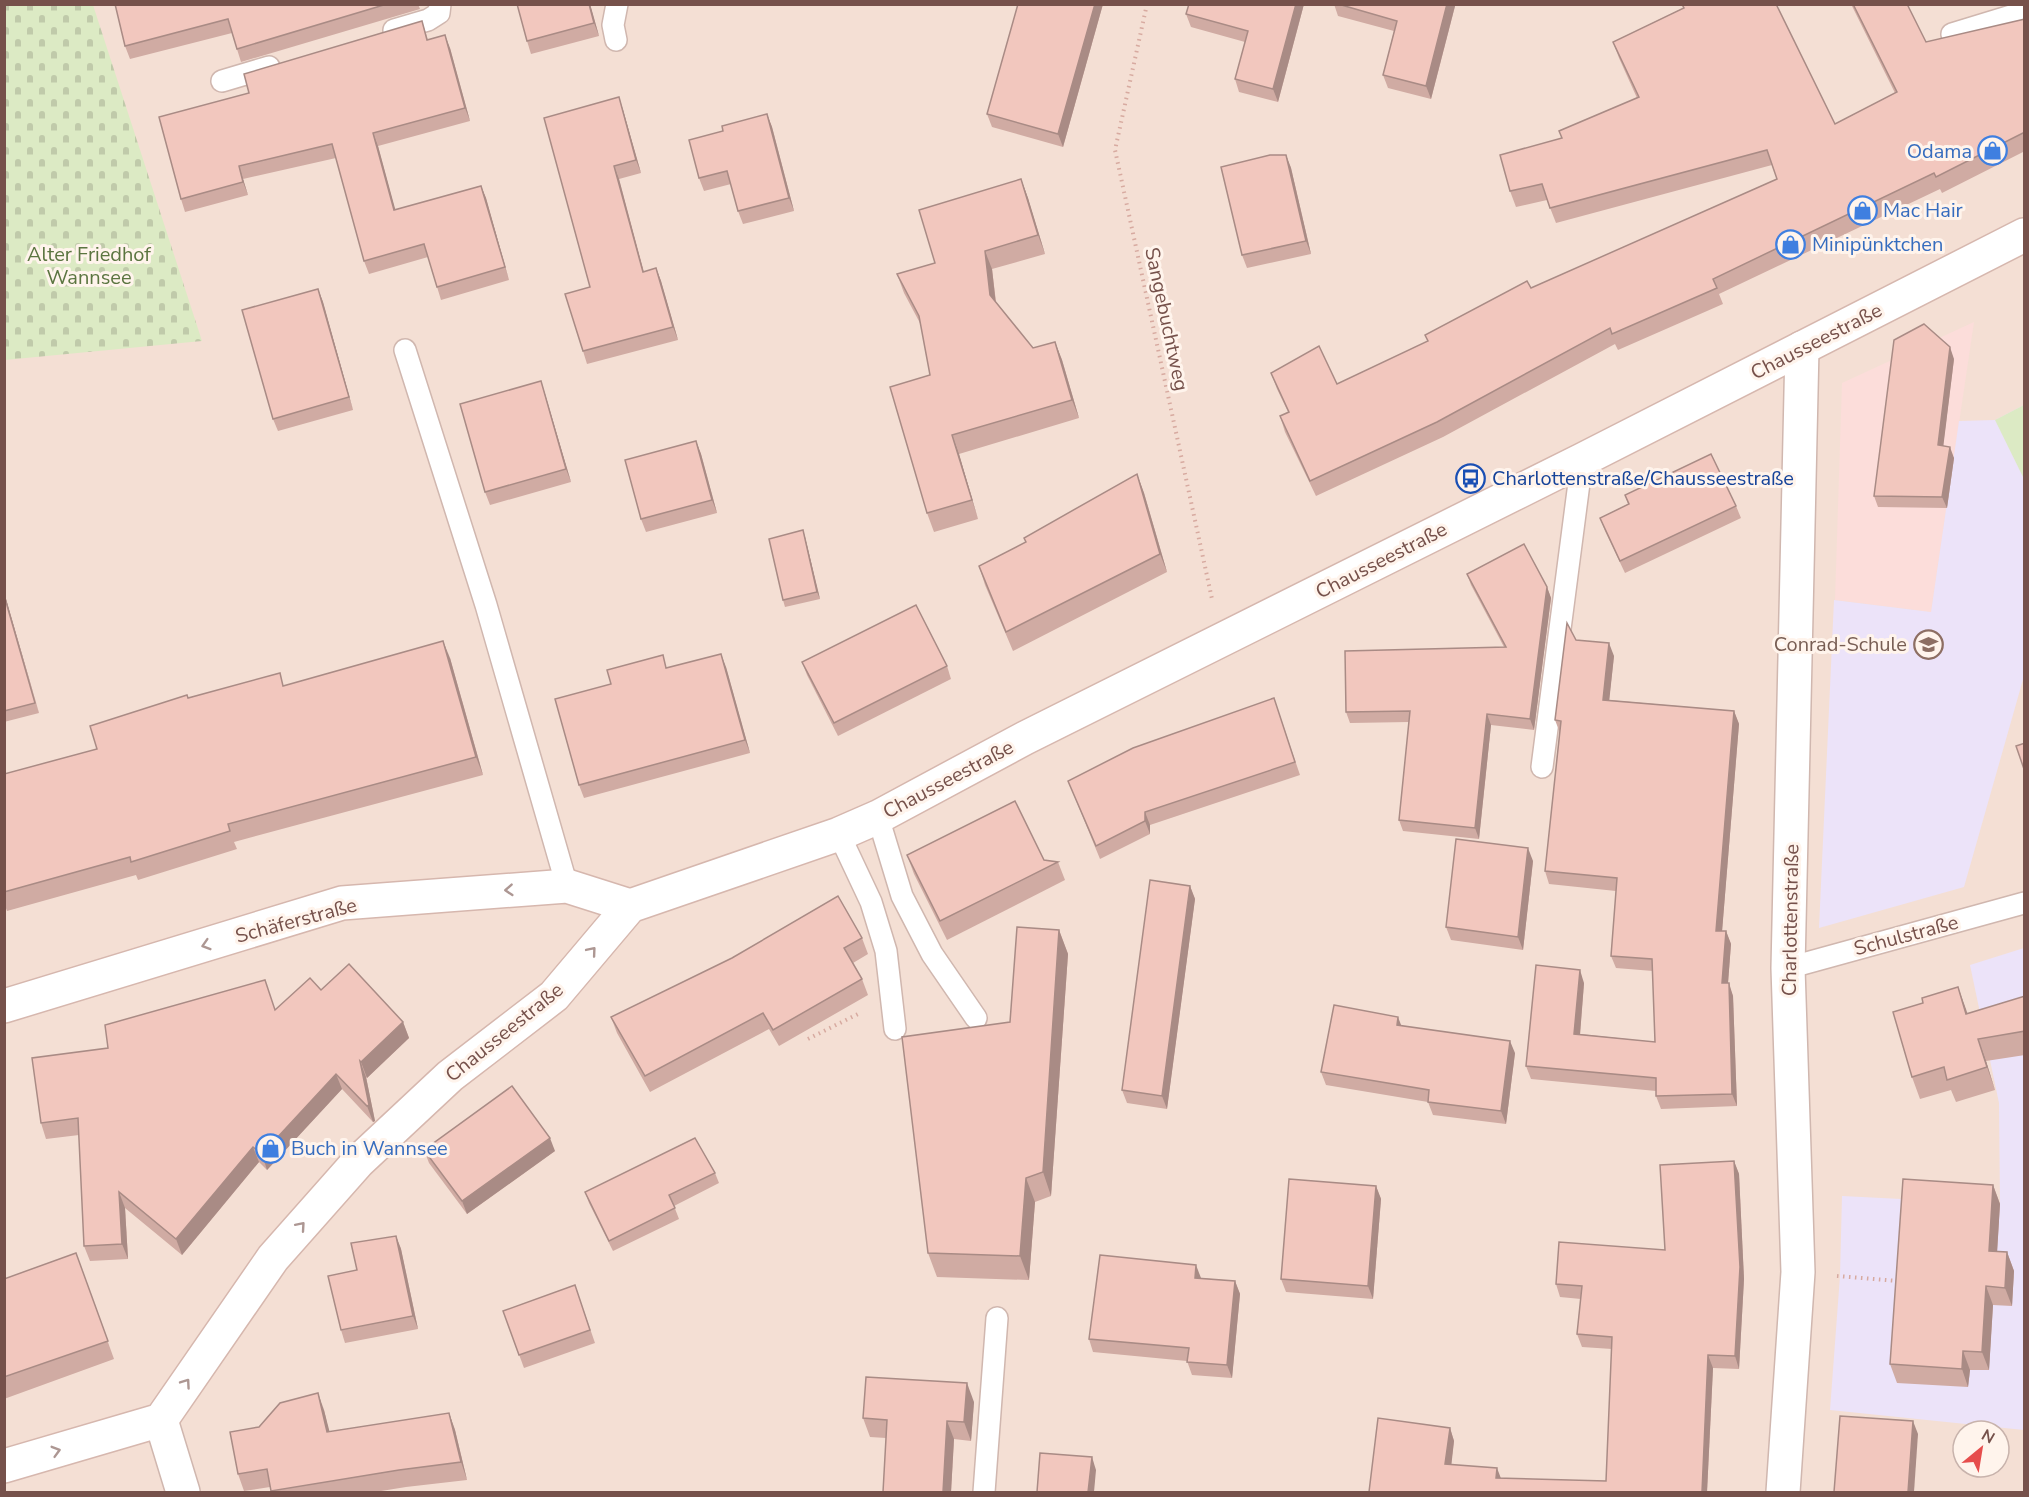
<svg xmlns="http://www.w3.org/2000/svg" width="2029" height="1497" font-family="'Nunito Sans',sans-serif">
  <defs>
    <pattern id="cemetery-stones" width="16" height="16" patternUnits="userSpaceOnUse" patternTransform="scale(1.5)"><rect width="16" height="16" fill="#dceac4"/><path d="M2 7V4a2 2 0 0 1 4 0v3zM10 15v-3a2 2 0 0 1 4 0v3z" fill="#c0caaa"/></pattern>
  </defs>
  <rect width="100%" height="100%" fill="#fcefe6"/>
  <!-- residential -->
  <path fill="#f4dfd4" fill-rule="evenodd" d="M5 5H2024V1492H5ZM1963 1431H1999V1467H1963Z"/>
  <!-- commercial -->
  <polygon fill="#fcddda" points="1974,322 1931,612 1835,600 1842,383"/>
  <!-- education -->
  <g fill="#ece3f9">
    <polygon points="2024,405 2024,676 1964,887 1819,928 1834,600 1931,612 1959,421 1995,420"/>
    <polygon points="2024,948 2024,1430 1830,1410 1840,1276 1842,1196 2000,1204 1999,1103 1970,965"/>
  </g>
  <!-- green -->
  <polygon fill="#dceac4" points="2024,405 2024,479 1995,420"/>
  <!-- cemetery -->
  <polygon fill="url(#cemetery-stones)" points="5,4 93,5 202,341 5,360"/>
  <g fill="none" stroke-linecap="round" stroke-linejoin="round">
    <defs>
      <g id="lane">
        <polyline points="394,30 428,20 439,13 440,4"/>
        <polyline points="1952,34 2024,12"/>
        <polyline points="616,40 613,25 617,4"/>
        <polyline points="222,81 269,67"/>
        <polyline points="405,350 486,605 567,886"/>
        <polyline points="1542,767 1582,460"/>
        <polyline points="878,817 902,896 932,954 976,1018"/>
        <polyline points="839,834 871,902 886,951 895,1029"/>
        <polyline points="1788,968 2024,903"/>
        <polyline points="984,1492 997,1318"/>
      </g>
      <g id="street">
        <polyline points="161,1420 183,1492"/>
        <polyline points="1783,1492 1798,1272 1788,968 1802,348"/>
      </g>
      <g id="secondary">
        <polyline points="4,1006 342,903 567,886 630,906"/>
        <polyline points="4,1466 161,1420 273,1258 358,1162 450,1076 554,996 630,906 839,834 878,817 1025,738 1582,460 2024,235"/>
      </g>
    </defs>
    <!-- lane casing -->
    <use href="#lane" stroke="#d0b7af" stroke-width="24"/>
    <!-- street casing -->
    <use href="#street" stroke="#d0b7af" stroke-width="36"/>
    <!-- secondary casing -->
    <use href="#secondary" stroke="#d6b7ae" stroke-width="36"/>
    <!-- path -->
    <g stroke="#d7aaa0" stroke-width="4" stroke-dasharray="1.5 4.5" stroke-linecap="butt">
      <polyline points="1147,4 1115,150 1212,599"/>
      <polyline points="808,1039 858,1014"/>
      <polyline points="1837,1276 1898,1281"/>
    </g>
    <!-- lane -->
    <use href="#lane" stroke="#fff" stroke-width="21"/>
    <!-- street -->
    <use href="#street" stroke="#fff" stroke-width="33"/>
    <!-- secondary -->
    <use href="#secondary" stroke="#fff" stroke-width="33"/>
  </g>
  <!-- wall -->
  <g fill="#d0aba3">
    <polygon points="115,4 418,4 420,9 241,62 232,33 130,59 125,46"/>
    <polygon points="590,4 599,36 531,54 527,41"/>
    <polygon points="1018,4 1103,4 1063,147 992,127 987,114"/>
    <polygon points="1304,4 1278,102 1239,92 1235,79 1245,42 1191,27 1186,14"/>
    <polygon points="1334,4 1454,4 1455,6 1431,99 1388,88 1383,75 1394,31 1338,16"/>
    <polygon points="1682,4 1835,124 1895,93 1851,4 1907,4 1926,42 2025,19 2025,151 1942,193 1940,189 1719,294 1723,304 1618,350 1615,344 1443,437 1316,496 1285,432 1280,416 1288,412 1277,389 1271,373 1337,384 1428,341 1425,335 1777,179 1772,165 1556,223 1547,200 1516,207 1510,191 1562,138 1559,131 1637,98 1619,58 1613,42 1683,8"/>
    <polygon points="422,21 428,40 450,48 470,121 378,146 395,210 481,186 486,198 509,280 441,300 428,257 369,274 364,261 336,158 243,179 248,195 185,212 181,199 249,93"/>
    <polygon points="623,110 641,173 619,179 644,272 656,268 661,281 678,340 587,364 583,351 590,287"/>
    <polygon points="767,114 772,127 794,211 743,224 738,211 731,184 704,191 699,178 723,131"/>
    <polygon points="1286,155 1291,168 1311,254 1247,268 1242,255"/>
    <polygon points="1021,179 1028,198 1045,254 992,269 996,302 1033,348 1055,342 1062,360 1079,418 959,454 978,519 934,532 927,513 930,375 921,325 904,293 897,274 935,263"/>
    <polygon points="318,289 323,302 353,410 278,431 273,419"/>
    <polygon points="1954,359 1943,446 1954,458 1947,508 1878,507 1874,496"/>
    <polygon points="541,381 545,394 571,482 490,505 485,492"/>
    <polygon points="696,441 701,454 717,513 646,532 641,519"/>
    <polygon points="1137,474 1144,493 1167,572 1013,651 985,585 979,566 1026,542"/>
    <polygon points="1625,495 1736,506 1741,518 1625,573 1605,531 1600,518 1628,504"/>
    <polygon points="805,537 820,599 785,607 783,600"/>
    <polygon points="1467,574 1547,587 1551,598 1534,730 1491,725 1479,839 1403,831 1399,820 1409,722 1350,723 1346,712 1504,647 1471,585"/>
    <polygon points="4,592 39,713 4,722"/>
    <polygon points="1576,640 1614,656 1609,700 1734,711 1739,724 1722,931 1726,931 1731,944 1728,983 1733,996 1737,1106 1661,1109 1656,1096 1656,1091 1531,1079 1526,1066 1584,983 1580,1034 1655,1042 1653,971 1616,968 1611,956 1616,891 1549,884 1545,871 1560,733 1555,720"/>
    <polygon points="450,658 483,775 234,842 237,849 138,880 136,875 7,911 4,903 4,774 97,749 189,698 284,686"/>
    <polygon points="802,662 947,666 951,679 838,736 807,675"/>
    <polygon points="726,667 750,753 584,798 579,785 611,684 668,668"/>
    <polygon points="1274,698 1300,775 1150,825 1150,834 1100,859 1068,781"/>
    <polygon points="907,855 1044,860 1058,862 1065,880 947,940 914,874"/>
    <polygon points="1533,861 1523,950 1451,940 1446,927"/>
    <polygon points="1190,886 1195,899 1167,1109 1127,1103 1122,1090"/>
    <polygon points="1059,930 1068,954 1051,1196 1035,1202 1029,1280 937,1277 928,1253 1010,1022"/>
    <polygon points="862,938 868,954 853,963 862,979 868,995 779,1046 769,1029 650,1092 617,1033 611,1017"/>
    <polygon points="321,990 403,1022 409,1038 367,1078 366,1077 375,1121 373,1122 342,1089 267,1170 259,1162 182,1255 125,1208 128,1259 90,1261 84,1246 79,1135 46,1139 41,1123 108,1048 275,1010"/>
    <polygon points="2025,996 2025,1055 1986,1061 1995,1090 1956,1102 1951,1090 1920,1099 1912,1077 1923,1003 1968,1014"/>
    <polygon points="1515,1053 1506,1124 1433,1115 1428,1102 1326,1085 1321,1072"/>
    <polygon points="424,1150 555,1151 467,1214 429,1163"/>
    <polygon points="1734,1161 1739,1174 1744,1279 1739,1369 1713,1368 1707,1492 1369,1492 1450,1428 1454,1441 1451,1464 1500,1478 1606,1481 1612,1349 1582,1347 1577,1334 1581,1299 1560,1297 1556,1284 1665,1250"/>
    <polygon points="715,1173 719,1183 674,1206 679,1219 613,1251 589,1203 585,1192"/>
    <polygon points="1993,1185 2000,1204 1997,1252 2007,1252 2014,1271 2012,1306 1993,1305 1989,1370 1970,1370 1968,1387 1897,1383 1890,1364"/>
    <polygon points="1376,1186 1381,1199 1373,1299 1286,1292 1281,1279"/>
    <polygon points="396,1236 401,1249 418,1329 345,1343 341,1330 357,1270"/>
    <polygon points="76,1253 114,1359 4,1399 4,1279"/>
    <polygon points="1201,1278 1235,1281 1240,1294 1232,1378 1192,1375 1187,1361 1093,1352 1089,1339"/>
    <polygon points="575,1285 595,1343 524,1368 503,1311"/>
    <polygon points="974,1402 971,1441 954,1439 951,1492 883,1492 886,1438 870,1437 863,1418"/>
    <polygon points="324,1410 329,1432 449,1413 455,1430 467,1480 406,1487 375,1492 271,1492 270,1487 244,1491 238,1474 259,1427"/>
  </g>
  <!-- shaded-wall -->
  <g fill="#a98b85">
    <polygon points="589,4 590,4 599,36 594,23"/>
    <polygon points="1095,4 1103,4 1063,147 1058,134"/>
    <polygon points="1296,4 1304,4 1278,102 1273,89"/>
    <polygon points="1447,4 1454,4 1455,6 1431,99 1426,86"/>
    <polygon points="445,35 450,48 470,121 465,108"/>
    <polygon points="619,97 623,110 641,173 636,160"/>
    <polygon points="767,114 772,127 794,211 789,198"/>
    <polygon points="373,133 378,146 399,223 394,210"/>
    <polygon points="1286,155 1291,168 1311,254 1306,241"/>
    <polygon points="239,166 243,179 248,195 243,182"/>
    <polygon points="614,166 619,179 647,285 643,272"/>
    <polygon points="1021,179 1028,198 1045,254 1038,235"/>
    <polygon points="481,186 486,198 509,280 505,267"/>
    <polygon points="985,251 992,269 997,314 990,295"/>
    <polygon points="656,268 661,281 678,340 673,327"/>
    <polygon points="318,289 323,302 353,410 349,397"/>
    <polygon points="1055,342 1062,360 1079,418 1072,400"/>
    <polygon points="1950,347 1954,359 1942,457 1938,445"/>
    <polygon points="541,381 545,394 571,482 566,469"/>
    <polygon points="952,435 959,454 978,519 972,500"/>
    <polygon points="696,441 701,454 717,513 712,500"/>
    <polygon points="1950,447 1954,458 1947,508 1942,497"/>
    <polygon points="1137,474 1144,493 1167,572 1160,554"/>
    <polygon points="803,530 805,537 820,599 817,592"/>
    <polygon points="1547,587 1551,598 1534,730 1530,719"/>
    <polygon points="4,592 39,713 4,595"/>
    <polygon points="443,641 450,658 483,775 476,757"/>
    <polygon points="1609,643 1614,656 1608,712 1603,700"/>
    <polygon points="721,654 726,667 750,753 745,740"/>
    <polygon points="1734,711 1739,724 1721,944 1716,931"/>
    <polygon points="1487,714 1491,725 1479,839 1475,828"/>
    <polygon points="1145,812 1150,825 1150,834 1145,821"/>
    <polygon points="1528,848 1533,861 1523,950 1518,937"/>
    <polygon points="1190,886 1195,899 1167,1109 1162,1096"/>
    <polygon points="1059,930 1068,954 1051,1196 1043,1172"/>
    <polygon points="1726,931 1731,944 1727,996 1722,983"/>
    <polygon points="1580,970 1584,983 1579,1047 1574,1034"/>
    <polygon points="1729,983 1733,996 1737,1106 1732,1094"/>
    <polygon points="1958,987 1966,1009 1975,1037 1966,1014"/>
    <polygon points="1398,1017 1403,1030 1397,1025"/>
    <polygon points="403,1022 409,1038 367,1078 361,1062"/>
    <polygon points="1978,1039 1986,1061 1995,1090 1987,1067"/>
    <polygon points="1510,1041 1515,1053 1506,1124 1501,1111"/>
    <polygon points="360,1061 366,1077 375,1121 373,1122 367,1106"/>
    <polygon points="336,1074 342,1089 267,1170 262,1154"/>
    <polygon points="550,1138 555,1151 467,1214 462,1201"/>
    <polygon points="253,1147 259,1162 182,1255 176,1239"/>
    <polygon points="1734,1161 1739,1174 1744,1279 1739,1369 1735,1356"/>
    <polygon points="1026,1178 1035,1202 1029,1280 1020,1256"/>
    <polygon points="1993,1185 2000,1204 1996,1270 1989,1251"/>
    <polygon points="1376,1186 1381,1199 1373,1299 1368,1286"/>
    <polygon points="119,1192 125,1208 128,1259 122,1244"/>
    <polygon points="396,1236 401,1249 418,1329 413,1316"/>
    <polygon points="2007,1252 2014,1271 2012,1306 2005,1288"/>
    <polygon points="1196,1265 1201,1278 1195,1278"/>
    <polygon points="1235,1281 1240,1294 1232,1378 1227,1365"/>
    <polygon points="1986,1286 1993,1305 1989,1370 1982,1352"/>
    <polygon points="1963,1351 1970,1370 1968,1387 1962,1369"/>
    <polygon points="1708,1355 1713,1368 1707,1492 1702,1492"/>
    <polygon points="967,1383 974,1402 971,1441 964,1422"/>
    <polygon points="318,1393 324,1410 334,1449 327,1432"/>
    <polygon points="449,1413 455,1430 467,1480 461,1462"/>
    <polygon points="947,1421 954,1439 951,1492 943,1492"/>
    <polygon points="1913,1421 1918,1434 1914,1492 1908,1492"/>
    <polygon points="1450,1428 1454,1441 1450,1477 1445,1464"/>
    <polygon points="1092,1457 1096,1470 1094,1492 1088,1492"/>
    <polygon points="1497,1468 1502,1481 1496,1478"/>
  </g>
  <!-- building -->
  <g fill="#f2c7be" stroke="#a98b85" stroke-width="1.5">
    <polygon points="115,4 387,4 237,49 228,19 125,46"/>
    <polygon points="517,4 589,4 594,23 527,41"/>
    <polygon points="1018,4 1095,4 1058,134 987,114"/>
    <polygon points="1189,4 1296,4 1273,89 1235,79 1248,31 1186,14"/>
    <polygon points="1338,4 1447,4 1426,86 1383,75 1397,21"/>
    <polygon points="1682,4 1776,4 1835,124 1897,92 1853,4 1907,4 1926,42 2025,19 2025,132 1936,177 1934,173 1713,279 1717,288 1612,334 1610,328 1437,422 1310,481 1280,416 1289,412 1271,373 1319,346 1337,384 1428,341 1425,335 1527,281 1531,288 1777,179 1767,150 1550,208 1542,184 1510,191 1500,155 1562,138 1559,131 1639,97 1613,42 1684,8"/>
    <polygon points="422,21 427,40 445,35 465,108 373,133 394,210 481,186 505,267 437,287 424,244 364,261 332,144 239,166 243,182 181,199 159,117 249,93 244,74"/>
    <polygon points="619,97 636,160 614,166 643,272 656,268 673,327 583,351 565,294 590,287 544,118"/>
    <polygon points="767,114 789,198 738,211 727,171 699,178 689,140 723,131 722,126"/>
    <polygon points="1270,155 1286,155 1306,241 1242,255 1221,167"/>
    <polygon points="1021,179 1038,235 985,251 990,295 1033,348 1055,342 1072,400 952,435 972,500 927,513 890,387 930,375 919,316 897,274 935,263 919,210"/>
    <polygon points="318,289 349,397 273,419 242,310"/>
    <polygon points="1924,324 1950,347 1938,445 1950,447 1942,497 1874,496 1894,340"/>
    <polygon points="541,381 566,469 485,492 460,404"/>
    <polygon points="696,441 712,500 641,519 625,460"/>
    <polygon points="1711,454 1736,506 1620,561 1600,518 1629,504 1625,495"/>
    <polygon points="1137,474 1160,554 1006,632 979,566 1026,542 1024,538"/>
    <polygon points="803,530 817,592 783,600 769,539"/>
    <polygon points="1524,544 1547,587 1530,719 1487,714 1475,828 1399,820 1410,711 1346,712 1345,651 1506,647 1467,574"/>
    <polygon points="4,595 35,703 4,711"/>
    <polygon points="916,605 947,666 834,723 802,662"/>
    <polygon points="1567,623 1576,640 1609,643 1603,700 1734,711 1716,931 1726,931 1722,983 1729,983 1732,1094 1656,1096 1656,1078 1526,1066 1536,965 1580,970 1574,1034 1655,1042 1652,959 1611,956 1617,878 1545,871 1561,721 1555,720"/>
    <polygon points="443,641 476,757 228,824 230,831 131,862 130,857 4,892 4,774 97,749 90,726 187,695 188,698 280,673 283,686"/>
    <polygon points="721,654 745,740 579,785 555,699 611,684 607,670 663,655 666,668"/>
    <polygon points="1274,698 1295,762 1145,812 1145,821 1096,846 1068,781 1133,748"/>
    <polygon points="2025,743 2025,772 2016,746"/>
    <polygon points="1015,801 1044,860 1058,862 940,921 907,855"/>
    <polygon points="1456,839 1528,848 1518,937 1446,927"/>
    <polygon points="1150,880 1190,886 1162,1096 1122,1090"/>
    <polygon points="838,896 862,938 844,948 862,979 773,1030 763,1013 645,1076 611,1017 732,958"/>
    <polygon points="1017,927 1059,930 1043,1172 1026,1178 1020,1256 928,1253 902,1037 1010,1022"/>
    <polygon points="349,964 403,1022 361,1062 360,1061 369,1105 367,1106 336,1074 262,1154 253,1147 176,1239 119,1192 122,1244 84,1246 78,1118 41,1123 32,1058 108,1048 105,1025 265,980 275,1010 310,978 321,990"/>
    <polygon points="1958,987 1966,1014 2025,996 2025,1031 1978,1039 1987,1067 1947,1080 1944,1067 1912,1077 1893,1012 1923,1003 1922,998"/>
    <polygon points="1334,1005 1398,1017 1397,1025 1510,1041 1501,1111 1428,1102 1429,1090 1321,1072"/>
    <polygon points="512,1086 550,1138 462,1201 424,1150"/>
    <polygon points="695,1138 715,1173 669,1195 675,1208 609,1241 585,1192"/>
    <polygon points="1734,1161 1740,1267 1735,1356 1708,1355 1702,1492 1369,1492 1378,1418 1450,1428 1445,1464 1497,1468 1496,1478 1606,1481 1612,1337 1577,1334 1582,1286 1556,1284 1559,1242 1665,1250 1660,1165"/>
    <polygon points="1289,1179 1376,1186 1368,1286 1281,1279"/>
    <polygon points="1903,1179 1993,1185 1989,1251 2007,1252 2005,1288 1986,1286 1982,1352 1963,1351 1962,1369 1890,1364"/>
    <polygon points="396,1236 413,1316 341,1330 328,1276 357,1270 351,1243"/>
    <polygon points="76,1253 108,1341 4,1377 4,1279"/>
    <polygon points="1100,1255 1196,1265 1195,1278 1235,1281 1227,1365 1187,1362 1189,1348 1089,1339"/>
    <polygon points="575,1285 590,1330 519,1355 503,1311"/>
    <polygon points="866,1377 967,1383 964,1422 947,1421 943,1492 883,1492 887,1420 863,1418"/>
    <polygon points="318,1393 327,1432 449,1413 461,1462 399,1470 271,1491 267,1469 238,1474 230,1432 259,1427 280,1403"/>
    <polygon points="1840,1416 1913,1421 1908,1492 1834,1492"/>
    <polygon points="1040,1453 1092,1457 1088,1492 1037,1492"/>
  </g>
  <!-- one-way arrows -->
  <defs><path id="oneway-chevron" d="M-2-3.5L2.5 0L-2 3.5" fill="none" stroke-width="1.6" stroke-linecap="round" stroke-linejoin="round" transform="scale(1.5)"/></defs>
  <g stroke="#ad9793">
    <use href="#oneway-chevron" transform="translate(509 890) rotate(176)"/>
    <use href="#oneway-chevron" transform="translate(206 945) rotate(163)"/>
    <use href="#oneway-chevron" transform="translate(592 951) rotate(-50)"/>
    <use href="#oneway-chevron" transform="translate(301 1226) rotate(-49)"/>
    <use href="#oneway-chevron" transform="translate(186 1383) rotate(-55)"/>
    <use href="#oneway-chevron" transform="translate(56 1451) rotate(-16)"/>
  </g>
  <!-- icons -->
  <defs>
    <symbol id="shop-ring" viewBox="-11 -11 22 22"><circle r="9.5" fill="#fff4ec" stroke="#3f7fe0" stroke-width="1.5"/><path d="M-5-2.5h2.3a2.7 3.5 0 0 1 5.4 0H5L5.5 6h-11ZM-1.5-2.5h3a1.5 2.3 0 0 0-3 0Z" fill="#3f7fe0"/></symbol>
    <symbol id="bus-ring" viewBox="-11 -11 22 22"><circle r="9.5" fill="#fff4ec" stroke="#1a4fb4" stroke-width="1.5"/><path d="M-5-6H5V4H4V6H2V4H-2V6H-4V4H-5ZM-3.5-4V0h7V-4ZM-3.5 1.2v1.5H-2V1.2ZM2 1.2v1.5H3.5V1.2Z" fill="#1a4fb4"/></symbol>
    <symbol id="school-ring" viewBox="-11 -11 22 22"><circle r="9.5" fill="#fff4ec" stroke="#8d6e63" stroke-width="1.5"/><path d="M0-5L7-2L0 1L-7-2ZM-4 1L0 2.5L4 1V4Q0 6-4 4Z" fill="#8d6e63"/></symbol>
  </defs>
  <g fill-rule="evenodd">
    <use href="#shop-ring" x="1976" y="134" width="33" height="33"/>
    <use href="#shop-ring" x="1846" y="194" width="33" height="33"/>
    <use href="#shop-ring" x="1774" y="228" width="33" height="33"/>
    <use href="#bus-ring" x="1454" y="462" width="33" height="33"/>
    <use href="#school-ring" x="1912" y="628" width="33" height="33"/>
    <use href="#shop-ring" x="254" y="1132" width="33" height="33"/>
  </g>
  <g text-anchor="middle" stroke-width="6" stroke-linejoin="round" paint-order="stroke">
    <!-- shop labels -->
    <g font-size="20" fill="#366cbe" stroke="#fff4ec" text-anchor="start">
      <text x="1972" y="158" text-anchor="end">Odama</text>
      <text x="1883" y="217">Mac Hair</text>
      <text x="1812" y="251">Minipünktchen</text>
      <text x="291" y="1155">Buch in Wannsee</text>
    </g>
    <!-- park labels -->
    <g font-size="20" fill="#5b7540" stroke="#fff4ec">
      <text x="89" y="261">Alter Friedhof<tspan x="89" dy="23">Wannsee</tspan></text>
    </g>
    <!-- street labels -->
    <g font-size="20" fill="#76514b" stroke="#fff4ec">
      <text transform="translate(1167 319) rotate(78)" y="7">Sangebuchtweg</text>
      <text transform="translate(1816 341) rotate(-27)" y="7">Chausseestraße</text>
      <text transform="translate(1381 560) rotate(-27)" y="7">Chausseestraße</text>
      <text transform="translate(948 779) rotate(-28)" y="7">Chausseestraße</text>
      <text transform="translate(296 920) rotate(-15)" y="7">Schäferstraße</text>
      <text transform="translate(1790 920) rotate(-89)" y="7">Charlottenstraße</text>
      <text transform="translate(1906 935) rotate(-15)" y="7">Schulstraße</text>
      <text transform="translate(504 1032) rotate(-39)" y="7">Chausseestraße</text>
    </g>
    <!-- transit labels -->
    <g font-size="20" fill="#164399" stroke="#fff4ec" text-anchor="start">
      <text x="1492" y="485">Charlottenstraße/Chausseestraße</text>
    </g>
    <!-- education labels -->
    <g font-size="20" fill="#785e54" stroke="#fff4ec" text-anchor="end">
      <text x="1907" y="651">Conrad-Schule</text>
    </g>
  </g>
  <!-- border -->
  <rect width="2029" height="1497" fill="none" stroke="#76514b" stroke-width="12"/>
  <!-- north arrow -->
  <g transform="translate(1981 1449) rotate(30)"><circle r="28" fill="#fff4ec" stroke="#c8b3ac" stroke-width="1.5"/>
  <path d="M0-4.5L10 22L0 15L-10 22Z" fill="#e64d4c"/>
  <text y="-9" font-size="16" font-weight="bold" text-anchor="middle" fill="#76514b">N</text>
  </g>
</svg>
